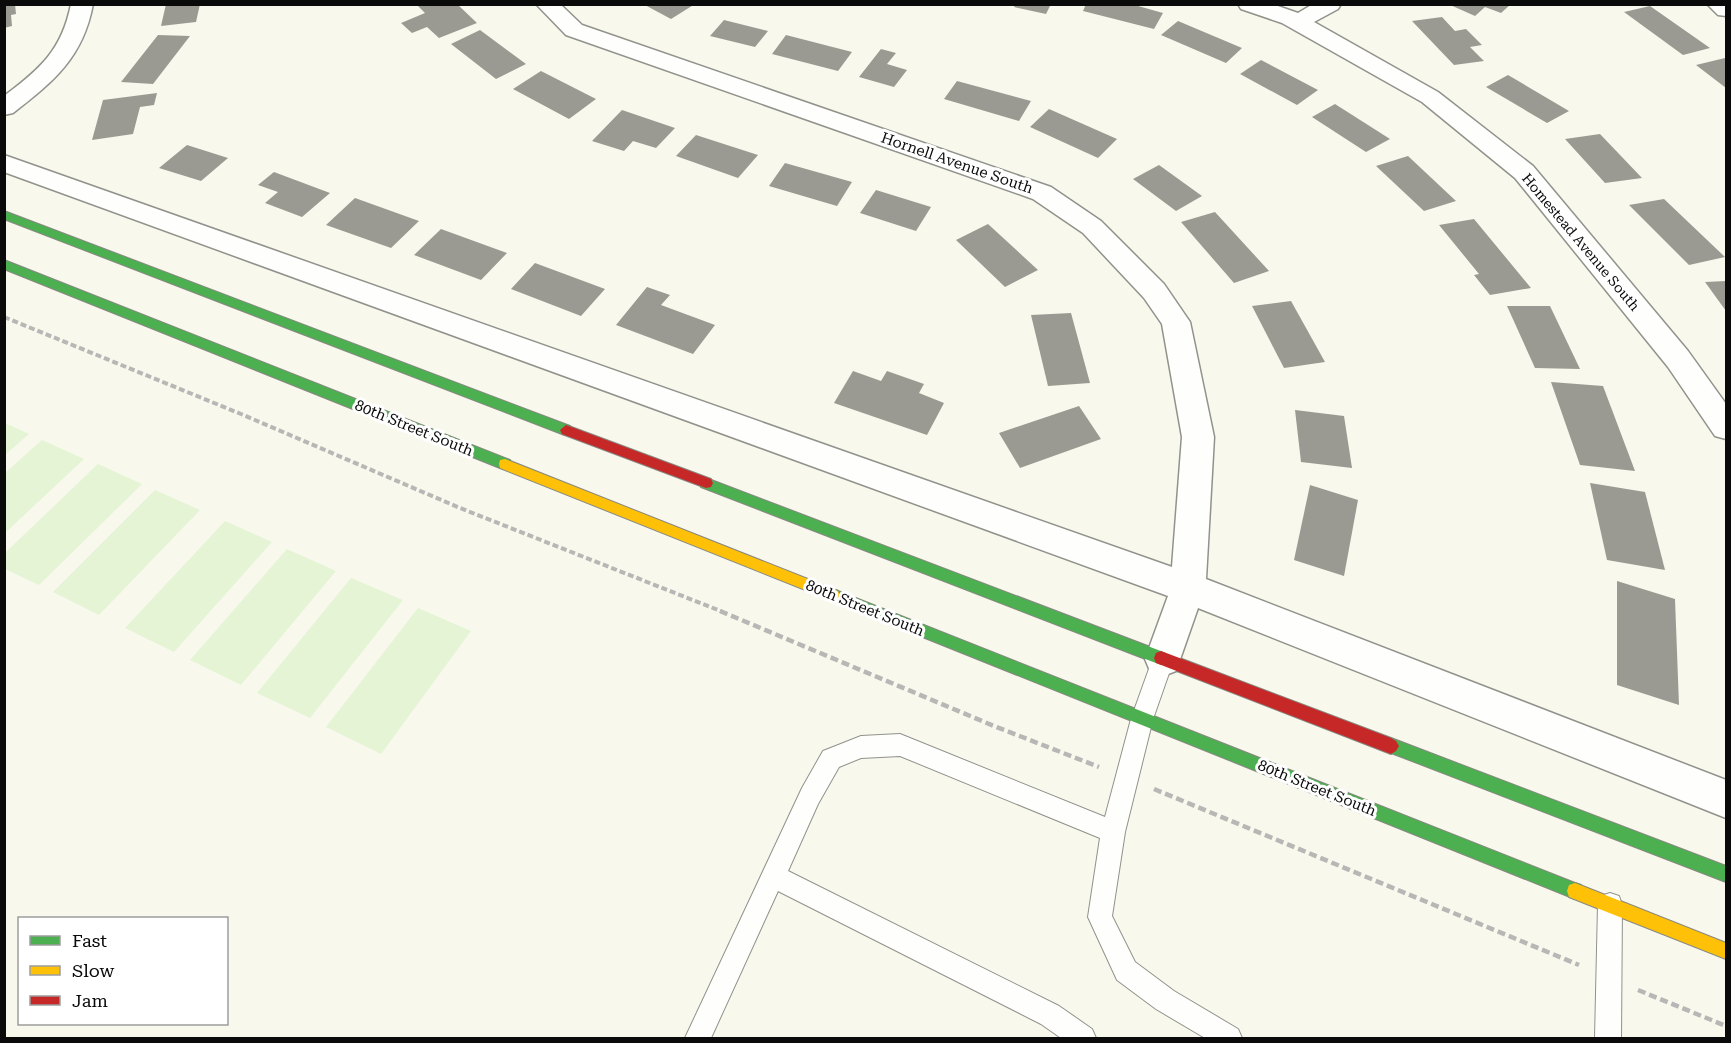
<svg xmlns="http://www.w3.org/2000/svg" width="1731" height="1043" font-family="'Roboto Serif',serif">
  <rect width="100%" height="100%" fill="#f8f9ec"/>
  <!-- pitch -->
  <g fill="#e4f4d5">
    <polygon points="5,423 29,434 5,455"/>
    <polygon points="42,440 84,459 5,533 5,473"/>
    <polygon points="98,464 142,484 39,585 5,569 5,553"/>
    <polygon points="155,490 200,510 99,615 53,592"/>
    <polygon points="225,521 272,542 174,652 125,628"/>
    <polygon points="287,549 336,571 241,685 190,660"/>
    <polygon points="351,578 403,600 310,718 257,693"/>
    <polygon points="418,608 471,631 381,754 326,727"/>
  </g>
  <!-- building -->
  <g fill="#9a9a93">
    <polygon points="4,4 15,4 16,14 11,15 12,26 4,28"/>
    <polygon points="166,4 200,4 196,22 161,26"/>
    <polygon points="416,4 457,4 477,23 439,38 427,27 412,33 401,23 425,13"/>
    <polygon points="643,4 695,4 671,19"/>
    <polygon points="1016,4 1051,4 1046,14 1014,7"/>
    <polygon points="1086,4 1131,4 1163,13 1154,29 1083,11"/>
    <polygon points="1448,4 1511,4 1501,13 1485,7 1475,16"/>
    <polygon points="1650,6 1710,48 1683,55 1624,12"/>
    <polygon points="1442,17 1455,31 1466,29 1482,45 1470,47 1484,61 1454,65 1412,21"/>
    <polygon points="724,20 768,31 755,47 710,36"/>
    <polygon points="1178,21 1242,48 1226,63 1161,35"/>
    <polygon points="480,30 526,64 496,79 451,44"/>
    <polygon points="158,35 190,36 153,84 121,82"/>
    <polygon points="786,35 852,52 838,71 772,54"/>
    <polygon points="881,49 896,53 887,64 907,70 894,87 859,77"/>
    <polygon points="1725,58 1726,60 1726,88 1696,65"/>
    <polygon points="1261,60 1318,90 1297,105 1240,74"/>
    <polygon points="541,71 596,99 569,119 513,89"/>
    <polygon points="1508,75 1569,111 1547,123 1486,87"/>
    <polygon points="957,81 1031,101 1019,121 944,99"/>
    <polygon points="157,93 154,105 140,107 133,134 92,140 103,100"/>
    <polygon points="1335,104 1390,139 1366,152 1312,117"/>
    <polygon points="1049,109 1117,139 1098,158 1030,127"/>
    <polygon points="622,110 675,128 656,148 633,141 624,151 592,141"/>
    <polygon points="1600,134 1642,178 1605,183 1565,139"/>
    <polygon points="696,135 758,155 738,178 676,156"/>
    <polygon points="187,145 228,158 201,181 159,168"/>
    <polygon points="1408,156 1456,201 1424,211 1376,166"/>
    <polygon points="785,163 852,182 837,206 769,186"/>
    <polygon points="1159,165 1202,196 1176,211 1133,179"/>
    <polygon points="274,172 330,193 302,217 265,203 278,192 258,185"/>
    <polygon points="876,190 931,207 916,231 860,213"/>
    <polygon points="355,198 419,221 391,248 326,225"/>
    <polygon points="1664,199 1725,257 1689,265 1629,205"/>
    <polygon points="1215,212 1269,271 1234,283 1181,222"/>
    <polygon points="1474,219 1531,288 1490,295 1474,275 1479,274 1439,225"/>
    <polygon points="988,224 1038,270 1005,287 956,240"/>
    <polygon points="441,229 507,253 481,280 414,255"/>
    <polygon points="535,263 605,289 581,316 511,289"/>
    <polygon points="1726,281 1726,311 1705,282"/>
    <polygon points="647,287 670,295 661,305 715,325 693,354 616,325"/>
    <polygon points="1291,301 1325,362 1284,368 1252,306"/>
    <polygon points="1507,306 1550,306 1580,369 1535,368"/>
    <polygon points="1071,313 1090,383 1048,386 1031,315"/>
    <polygon points="853,371 881,381 887,371 924,384 919,393 944,403 927,435 834,403"/>
    <polygon points="1551,382 1603,386 1635,471 1580,465"/>
    <polygon points="1079,406 1101,439 1020,468 999,433"/>
    <polygon points="1295,410 1344,416 1352,468 1301,462"/>
    <polygon points="1590,483 1645,492 1665,570 1607,560"/>
    <polygon points="1310,485 1358,500 1344,576 1294,560"/>
    <polygon points="1617,581 1675,599 1679,705 1617,685"/>
  </g>
  <g fill="none" stroke-linecap="round" stroke-linejoin="round">
    <defs>
      <g id="lane">
        <polygon points="1163,649 1171,652 1174,659 1153,719 1125,832 1112,916 1135,962 1174,991 1238,1029 1242,1038 1205,1038 1156,1009 1117,980 1088,917 1100,838 900,756 861,758 839,767 818,804 788,871 1059,1006 1092,1029 1096,1038 1061,1038 1041,1024 778,891 711,1038 685,1038 802,788 823,751 861,736 900,734 1105,817 1131,719 1155,652"/>
        <polygon points="1610,893 1619,896 1622,905 1621,1038 1595,1038 1598,905 1601,896"/>
      </g>
      <g id="street">
        <path d="M71 4H93C83 58 53 82 13 113L4 115V96C40 69 62 50 71 4Z"/>
        <polygon points="536,4 560,4 582,25 1051,187 1101,221 1164,284 1190,322 1214,437 1206,579 1726,780 1726,818 1198,608 1176,671 1163,676 1150,671 1145,659 1168,596 4,172 4,155 1172,567 1182,437 1162,324 1144,298 1083,233 1033,199 566,35"/>
        <polygon points="1238,4 1272,4 1298,13 1313,4 1341,4 1338,9 1314,22 1438,92 1533,166 1688,351 1726,404 1726,439 1715,436 1668,367 1515,178 1422,102 1282,23 1241,9"/>
        <polygon points="1707,4 1726,4 1726,16 1718,15"/>
      </g>
      <g id="fast">
        <polygon points="4,211 570,426 572,430 566,435 562,434 4,219"/>
        <polygon points="4,260 510,460 511,464 510,468 500,468 4,269"/>
        <polygon points="706,478 1166,653 1168,658 1166,663 1161,665 701,487 699,483 701,479"/>
        <polygon points="833,589 1575,883 1581,885 1583,891 1581,897 1575,899 828,599 826,595 828,591"/>
        <polygon points="1391,738 1726,866 1726,882 1386,751 1383,746 1386,741"/>
      </g>
      <g id="slow">
        <polygon points="505,459 838,591 840,595 838,599 833,601 828,599 500,468 499,464 500,460"/>
        <polygon points="1575,883 1726,943 1726,959 1569,897 1567,891 1569,885"/>
      </g>
      <g id="jam">
        <polygon points="566,425 711,479 713,483 711,487 706,488 562,434 560,430"/>
        <polygon points="1161,651 1391,738 1396,741 1399,746 1396,751 1391,754 1156,663 1154,658 1156,653"/>
      </g>
    </defs>
    <!-- lane casing -->
    <use href="#lane" stroke="#91928c" stroke-width="2"/>
    <!-- street casing -->
    <use href="#street" stroke="#91928c" stroke-width="3"/>
    <!-- fast casing -->
    <use href="#fast" stroke="#888882" stroke-width="2"/>
    <!-- slow casing -->
    <use href="#slow" stroke="#888882" stroke-width="2"/>
    <!-- jam casing -->
    <use href="#jam" stroke="#888882" stroke-width="2"/>
    <!-- path-far1 -->
    <polyline stroke="#b7b7b5" stroke-width="4" stroke-dasharray="6 3" stroke-linecap="butt" points="4,317 241,414 460,508 723,612"/>
    <!-- path -->
    <g stroke="#b7b7b5" stroke-width="4.5" stroke-dasharray="8 4" stroke-linecap="butt">
      <polyline points="720,611 994,726 1099,767"/>
      <polyline points="1154,789 1579,965"/>
      <polyline points="1638,990 1726,1026"/>
    </g>
    <!-- lane -->
    <use href="#lane" fill="#fefefc" fill-rule="evenodd"/>
    <!-- street -->
    <use href="#street" fill="#fefefc" fill-rule="evenodd"/>
    <!-- fast -->
    <use href="#fast" fill="#4caf50" fill-rule="evenodd"/>
    <!-- slow -->
    <use href="#slow" fill="#ffc107" fill-rule="evenodd"/>
    <!-- jam -->
    <use href="#jam" fill="#c62828" fill-rule="evenodd"/>
  </g>
  <g text-anchor="middle" stroke-width="6" stroke-linejoin="round" paint-order="stroke">
    <!-- far-street labels -->
    <g font-size="14" fill="#0a0a0a" stroke="#fff">
      <text transform="translate(1581 242) rotate(50)" y="5">Homestead Avenue South</text>
    </g>
    <!-- street labels -->
    <g font-size="15" fill="#0a0a0a" stroke="#fff">
      <text transform="translate(957 163) rotate(19)" y="5">Hornell Avenue South</text>
      <text transform="translate(414 428) rotate(22)" y="5">80th Street South</text>
      <text transform="translate(865 608) rotate(22)" y="5">80th Street South</text>
      <text transform="translate(1317 788) rotate(22)" y="5">80th Street South</text>
    </g>
  </g>
  <!-- border -->
  <rect width="1731" height="1043" fill="none" stroke="#0a0a0a" stroke-width="12"/>
  <!-- legend -->
  <rect x="18" y="917" width="210" height="108" fill="#ffffff" stroke="#9d9d9d" stroke-width="1.5"/>
  <rect x="30" y="936" width="30" height="9" fill="#4caf50" stroke="#9d9d9d" stroke-width="1.5"/>
  <text x="72" y="947" font-size="18" fill="#0a0a0a">Fast</text>
  <rect x="30" y="966" width="30" height="9" fill="#ffc107" stroke="#9d9d9d" stroke-width="1.5"/>
  <text x="72" y="977" font-size="18" fill="#0a0a0a">Slow</text>
  <rect x="30" y="996" width="30" height="9" fill="#c62828" stroke="#9d9d9d" stroke-width="1.5"/>
  <text x="72" y="1007" font-size="18" fill="#0a0a0a">Jam</text>
</svg>
